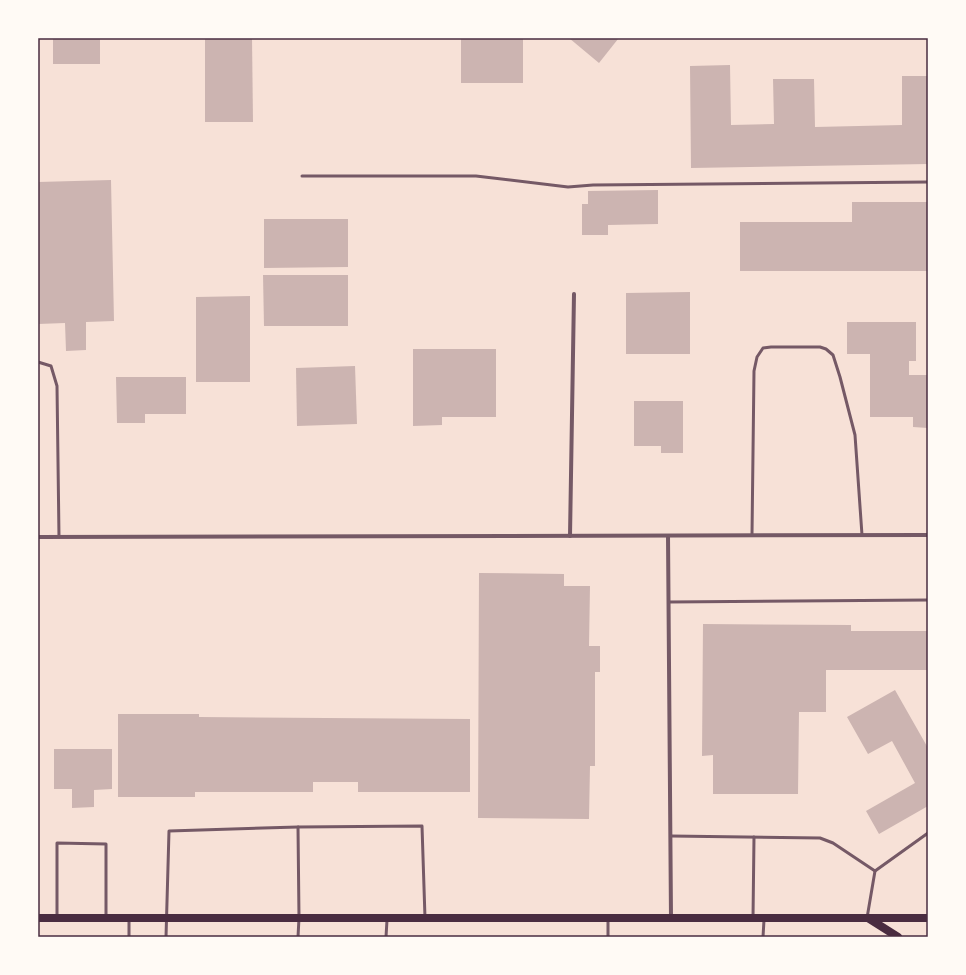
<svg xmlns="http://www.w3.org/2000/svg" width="966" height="975" font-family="'DM Sans',sans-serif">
  <rect width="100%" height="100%" fill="#f7e1d7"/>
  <!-- building -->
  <g fill="#ccb4b1">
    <rect x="53" y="38" width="47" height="26"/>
    <polygon points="205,38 252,38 253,122 205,122"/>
    <rect x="461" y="38" width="62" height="45"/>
    <polygon points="569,38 617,38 618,39 599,63"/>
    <polygon points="730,65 731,125 774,124 773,79 814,79 815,127 902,125 902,76 928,76 928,164 691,168 690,66"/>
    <polygon points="111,180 114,321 86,322 86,350 66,351 65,323 38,324 38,182"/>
    <polygon points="658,190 658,224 608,225 608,235 582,235 582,204 588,204 588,191"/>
    <polygon points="852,202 928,202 927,244 928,244 928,271 740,271 740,222 852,222"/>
    <polygon points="264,219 348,219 348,267 264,268"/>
    <polygon points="263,275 348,275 348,326 264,326"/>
    <polygon points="690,292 690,354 626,354 626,293"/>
    <polygon points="250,296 250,382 196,382 196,297"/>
    <polygon points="847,322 916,322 916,361 909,361 909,375 928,375 928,428 913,427 913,417 870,417 870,354 847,354"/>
    <polygon points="413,349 496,349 496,417 442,417 442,425 413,426"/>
    <polygon points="355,366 357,424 297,426 296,368"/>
    <polygon points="116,377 186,377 186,414 145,414 145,423 117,423"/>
    <polygon points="634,401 683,401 683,453 661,453 661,446 634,446"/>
    <polygon points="479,573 564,574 564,586 590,586 589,646 600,646 600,672 595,672 595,766 590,766 589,819 478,818"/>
    <polygon points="703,624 851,625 851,631 928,631 928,670 826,670 826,712 799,712 798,794 713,794 713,755 702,756"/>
    <polygon points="895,690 928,748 928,806 879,834 866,811 915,783 892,741 868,754 847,717"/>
    <polygon points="118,714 199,714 199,717 470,719 470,792 358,792 358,782 313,782 313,792 195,792 195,797 118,797"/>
    <polygon points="54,749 112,749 112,789 94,790 94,807 72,808 72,789 54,789"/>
  </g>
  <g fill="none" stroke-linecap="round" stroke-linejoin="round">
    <!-- service -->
    <g stroke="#755966" stroke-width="3">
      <polyline points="302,176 476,176 568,187 593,185 928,182"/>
      <polyline points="38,362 51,366 57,386 59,537"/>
      <polyline points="752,535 754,371 757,357 763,348 771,347 820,347 826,349 833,355 840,377 855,435 862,535"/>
      <polyline points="669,602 928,600"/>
      <polyline points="671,836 820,838 833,843 875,871"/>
      <polyline points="57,918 57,843 106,844 106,918"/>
      <polyline points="753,918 754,837"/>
      <polyline points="867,918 875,871 928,833"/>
      <polyline points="129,937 129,919"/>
      <polyline points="166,937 169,831 298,827"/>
      <polyline points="298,937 299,918 298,827 422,826 425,918"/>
      <polyline points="386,937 387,920"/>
      <polyline points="608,937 608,918"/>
      <polyline points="763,937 764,920"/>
    </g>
    <!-- minor -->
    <g stroke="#755966" stroke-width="4">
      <polyline points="570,536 574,294"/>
      <polyline points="668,536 671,918"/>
      <polyline points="38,537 928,535"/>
    </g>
    <!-- secondary -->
    <g stroke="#4a2c40" stroke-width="8">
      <polyline points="38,918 928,918"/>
      <polyline points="868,918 898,937"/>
    </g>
  </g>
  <!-- border -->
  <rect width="966" height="975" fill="none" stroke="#fffaf5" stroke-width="78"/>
  <rect x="39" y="39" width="888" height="897" fill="none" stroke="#4a2c40" stroke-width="1.5"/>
</svg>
